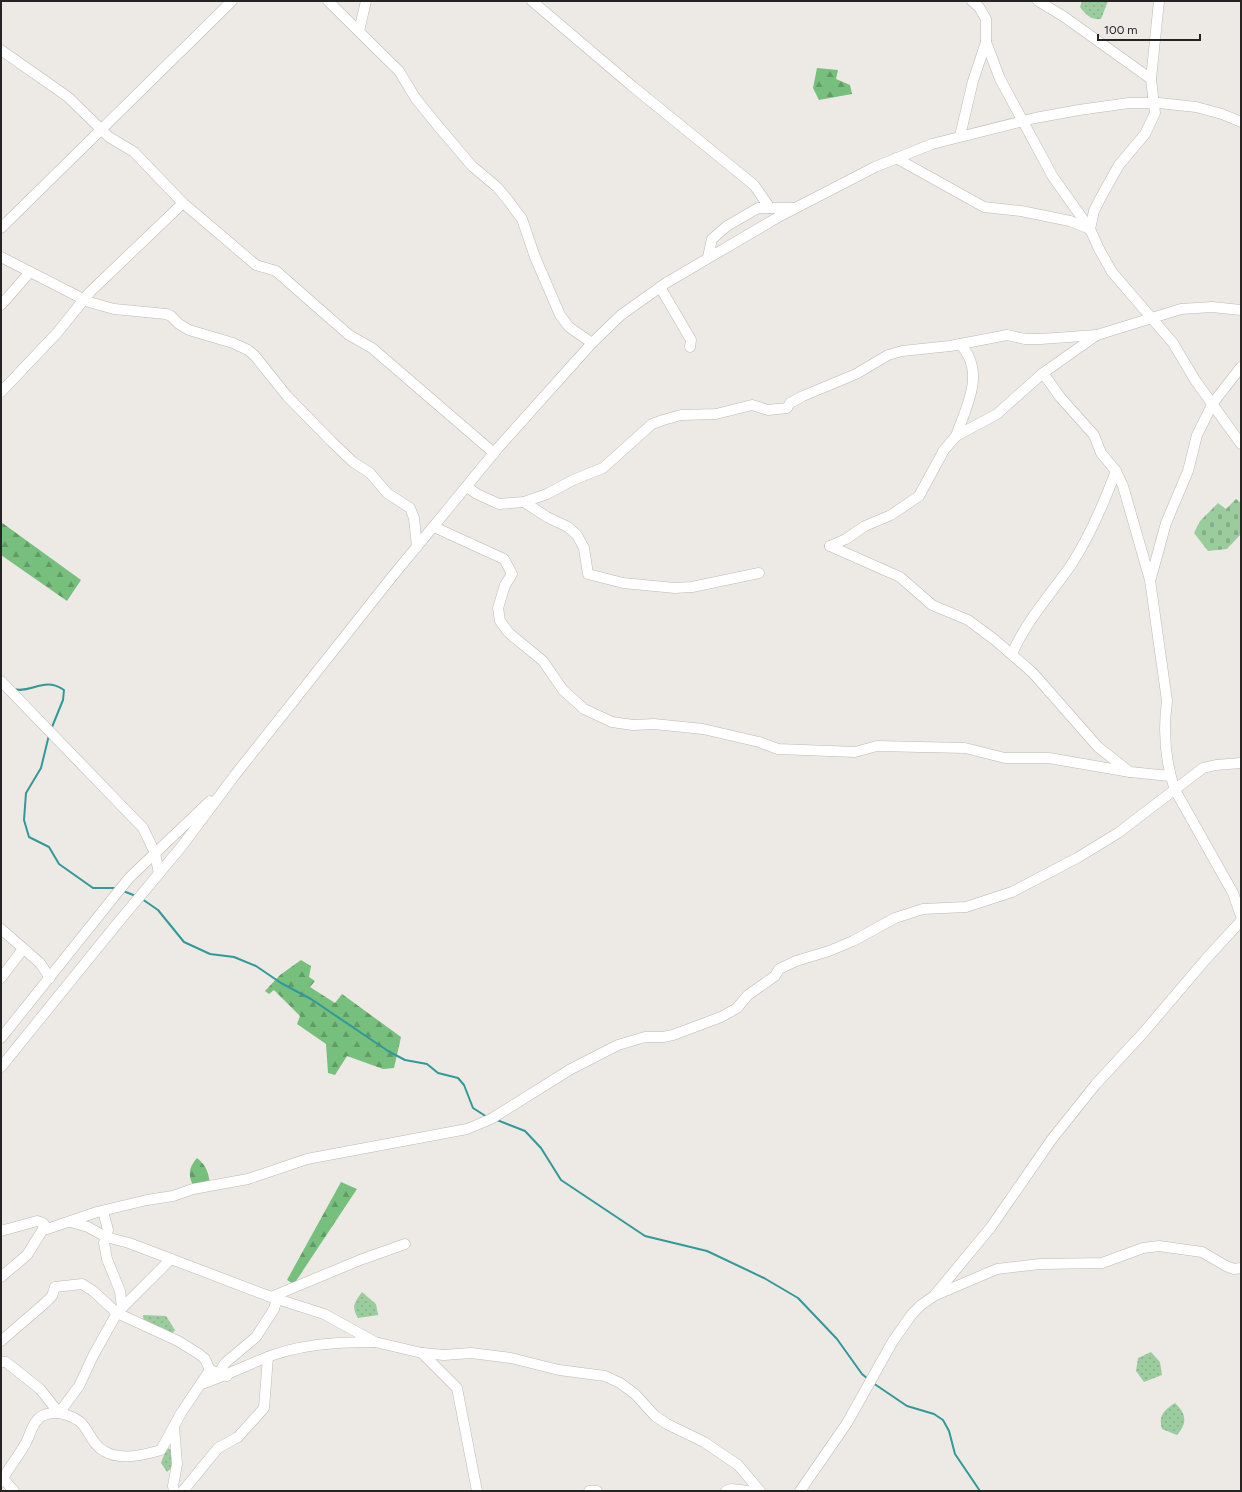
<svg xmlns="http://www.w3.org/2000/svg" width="1242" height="1492" font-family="Figtree,sans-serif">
  <defs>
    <pattern id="grass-dots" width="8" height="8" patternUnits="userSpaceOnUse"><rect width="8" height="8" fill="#9bcc9e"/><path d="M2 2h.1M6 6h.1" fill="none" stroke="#85af88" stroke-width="1.8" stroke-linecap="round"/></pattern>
    <pattern id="forest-firs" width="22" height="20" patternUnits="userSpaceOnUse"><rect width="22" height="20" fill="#77bf7d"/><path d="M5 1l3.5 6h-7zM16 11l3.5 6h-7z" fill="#619b66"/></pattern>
    <pattern id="cemetery-stones" width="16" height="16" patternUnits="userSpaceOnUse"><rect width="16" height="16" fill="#9bcc9e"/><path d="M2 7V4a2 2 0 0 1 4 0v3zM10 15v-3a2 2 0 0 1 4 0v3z" fill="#85af88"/></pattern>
  </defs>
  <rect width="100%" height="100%" fill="#edeae5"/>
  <!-- grass -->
  <g fill="url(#grass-dots)">
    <path d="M1082 1H1108L1101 19C1091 20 1086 15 1080 7Z"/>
    <path d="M362 1292 376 1304 378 1315 358 1318C351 1306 355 1302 362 1292Z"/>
    <polygon points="143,1315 166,1316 175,1330 170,1337 144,1325"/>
    <polygon points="1151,1352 1160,1362 1162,1375 1144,1382 1136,1371 1138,1358"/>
    <path d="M1175 1403C1186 1413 1188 1423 1177 1435L1162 1429C1158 1416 1164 1410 1175 1403Z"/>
    <polygon points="167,1447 174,1453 177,1463 167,1472 161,1463"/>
  </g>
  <!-- forest -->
  <g fill="url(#forest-firs)">
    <polygon points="817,68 838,70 836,79 850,85 852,94 819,100 813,88"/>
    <polygon points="1,522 81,580 67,601 1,555"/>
    <polygon points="301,960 311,966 309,977 315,981 310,987 335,1003 342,994 401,1037 394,1068 383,1069 347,1056 335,1075 328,1073 326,1044 297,1024 300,1016 274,990 269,994 265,991 280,975"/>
    <path d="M197 1158C207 1166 209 1174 210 1186L196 1189C187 1178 188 1168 197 1158Z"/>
    <polygon points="341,1182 357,1189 294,1284 287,1280"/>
  </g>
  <!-- cemetery -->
  <polygon fill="url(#cemetery-stones)" points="1236,499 1241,503 1241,534 1227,549 1208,551 1194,533 1200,521 1218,503 1226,509"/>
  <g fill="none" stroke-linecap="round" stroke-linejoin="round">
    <!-- stream -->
    <g stroke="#329999" stroke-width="2">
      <path d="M14 689C31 694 44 676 64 690L63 700 52 727"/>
      <polyline points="49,735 41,768 26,793 24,820 29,837 49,847 59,864 93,888 116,888"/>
      <polyline points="123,891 136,896"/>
      <polyline points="142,899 158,910 184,942 210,954 234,957 256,966 281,983 311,999 388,1051 405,1060 427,1064 438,1073 458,1078 464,1085 473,1108 487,1117"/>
      <polyline points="497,1120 525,1131 541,1148 561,1180 645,1236 707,1251 764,1278 798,1298 837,1339 862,1374 868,1379"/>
      <polyline points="873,1383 907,1406 934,1414 943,1420 949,1431 955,1454 980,1491"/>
    </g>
    <defs>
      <g id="minor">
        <polyline points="328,1 399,71 416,99 438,126 472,166 497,187 507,199 522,219 535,257 560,315 569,327 592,343"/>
        <polyline points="532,1 632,86 754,185 770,208"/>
        <polyline points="972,1 979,7 986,19 986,42 1000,79 1053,177 1090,229 1099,249 1112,272 1173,343 1195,380 1241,444"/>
        <polyline points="1038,1 1063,16 1151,79"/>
        <polyline points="359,31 366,1"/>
        <polyline points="1,50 68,97 109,137 134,152 183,203 256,265 276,271 349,335 372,348 494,453"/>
        <polyline points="960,136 973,81 986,42"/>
        <polyline points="896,158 984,207 1021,211 1070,221 1090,229 1094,211 1101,197 1119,165 1145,134 1155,113 1151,79 1159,1"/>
        <polyline points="1,228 232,1"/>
        <polyline points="1,257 89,302 114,309 166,314 171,316 179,324 189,330 233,343 248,350 255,356 287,396 331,441 353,462 370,473 387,493 410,508 414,518 417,547"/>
        <polyline points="708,257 712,239 727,226 758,208 793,208"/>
        <polyline points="660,287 691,340 690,347"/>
        <polyline points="1,305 30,272"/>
        <path d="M1043 373 1060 397 1094 435 1101 453 1116 471 1123 486 1150 580 1167 701C1163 731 1165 761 1175 790L1233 893 1241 916"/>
        <polyline points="1,392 57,333 90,292 183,203"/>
        <path d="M956 436C967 405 986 372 960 344"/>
        <polyline points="467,487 477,494 499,504 524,502 547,494 573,480 603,468 652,424 663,420 681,415 716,414 752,405 768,410 787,408 790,403 803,396 856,374 888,355 902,351 950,346 1007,335 1025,339 1041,339 1097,335 1181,309 1212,307 1241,310"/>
        <polyline points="524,502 547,517 568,527 577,535 584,548 588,574 623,583 675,588 692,587 759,573"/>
        <polyline points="434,527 504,559 512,574 505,585 498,608 500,621 509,633 543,661 563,690 584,709 612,722 633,725 654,724 703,729 759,742 778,749 855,752 877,746 965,748 1005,758 1049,758 1130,772"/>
        <polyline points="830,546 900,577 932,605 968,620 995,640 1033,673 1098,747 1130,772 1170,776"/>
        <polyline points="830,546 846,539 865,526 891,515 919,496 944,450 956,436 997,414 1043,373 1097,335"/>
        <polyline points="1151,578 1166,523 1188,471 1197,435 1213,403 1241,367"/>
        <path d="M1012 654C1026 621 1051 594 1071 565 1090 536 1104 503 1116 471"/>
        <polyline points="1,681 143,828 155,853 159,874"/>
        <polyline points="1,929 40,963 50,978"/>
        <polyline points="1,978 23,949"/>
        <polyline points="1,1038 129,878 210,801"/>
        <polyline points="1,1067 116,925 182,846 235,775 391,578 498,448 592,343 621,315 666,283 780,216 875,167 932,144 1035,118 1079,110 1129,103 1159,103 1196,107 1222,114 1241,122"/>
        <polyline points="103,1211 108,1230 104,1243 107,1259 120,1291 122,1308"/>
        <polyline points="71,1222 88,1227 106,1237 129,1243 271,1297 324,1314 375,1342 422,1353 444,1355 471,1353 511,1358 559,1370 605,1376 620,1383 635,1394 655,1416 667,1424 704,1442 738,1465 760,1491"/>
        <polyline points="1,1231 37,1221 43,1223 47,1229 97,1212 147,1200 173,1196 193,1189 248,1179 307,1159 467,1129 491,1119 571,1069 618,1045 645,1037 663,1037 673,1035 721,1017 737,1008 748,995 775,976 779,969 796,961 829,951 853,941 895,918 923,909 966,907 1012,892 1077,858 1118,833 1203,768 1216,765 1241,763"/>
        <polyline points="1,1277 27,1255 45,1226"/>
        <polyline points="936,1295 997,1269 1040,1264 1102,1263 1143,1248 1159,1246 1202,1252 1226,1266 1234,1269 1241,1268"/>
        <polyline points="271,1297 360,1260 405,1244"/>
        <polyline points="1,1341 45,1303 52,1296 55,1287 82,1284 93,1291 117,1313 178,1341 199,1354 205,1359 210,1370 227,1376"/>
        <polyline points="422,1353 457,1388 477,1491"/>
        <polyline points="1,1362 6,1362 40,1389 59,1413 79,1386 94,1354 117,1313 171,1259"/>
        <polyline points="216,1378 225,1363 256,1337 274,1309 277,1299"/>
        <path d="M201 1384C222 1377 241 1368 260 1360 297 1344 336 1342 374 1342"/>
        <polyline points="174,1427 177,1464 173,1486 174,1491"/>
        <polyline points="1,1476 14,1491"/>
        <path d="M1 1482C8 1469 17 1458 24 1446 29 1439 30 1430 35 1423 44 1408 66 1412 79 1421 88 1427 91 1444 104 1451 120 1461 144 1455 161 1450L181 1413 210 1370"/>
        <polyline points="183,1491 218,1448 238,1437 264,1408 268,1357"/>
        <polyline points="589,1491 597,1491"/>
        <polyline points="726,1491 731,1489 749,1491"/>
        <polyline points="800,1491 847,1423 893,1341 912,1314 921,1305 934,1296 991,1227 1052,1139 1096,1084 1144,1032 1206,959 1241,921"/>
      </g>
    </defs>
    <!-- minor casing -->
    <use href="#minor" stroke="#bcb9b4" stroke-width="11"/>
    <!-- minor -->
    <use href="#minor" stroke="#fff" stroke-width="10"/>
  </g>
  <!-- border -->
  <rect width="1242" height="1492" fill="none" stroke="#252422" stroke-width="4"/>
  <!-- scale -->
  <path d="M1098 34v6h102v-6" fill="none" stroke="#252422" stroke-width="2"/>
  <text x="1104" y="34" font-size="12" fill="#252422" stroke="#edeae5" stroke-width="3" paint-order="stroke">100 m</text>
</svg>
